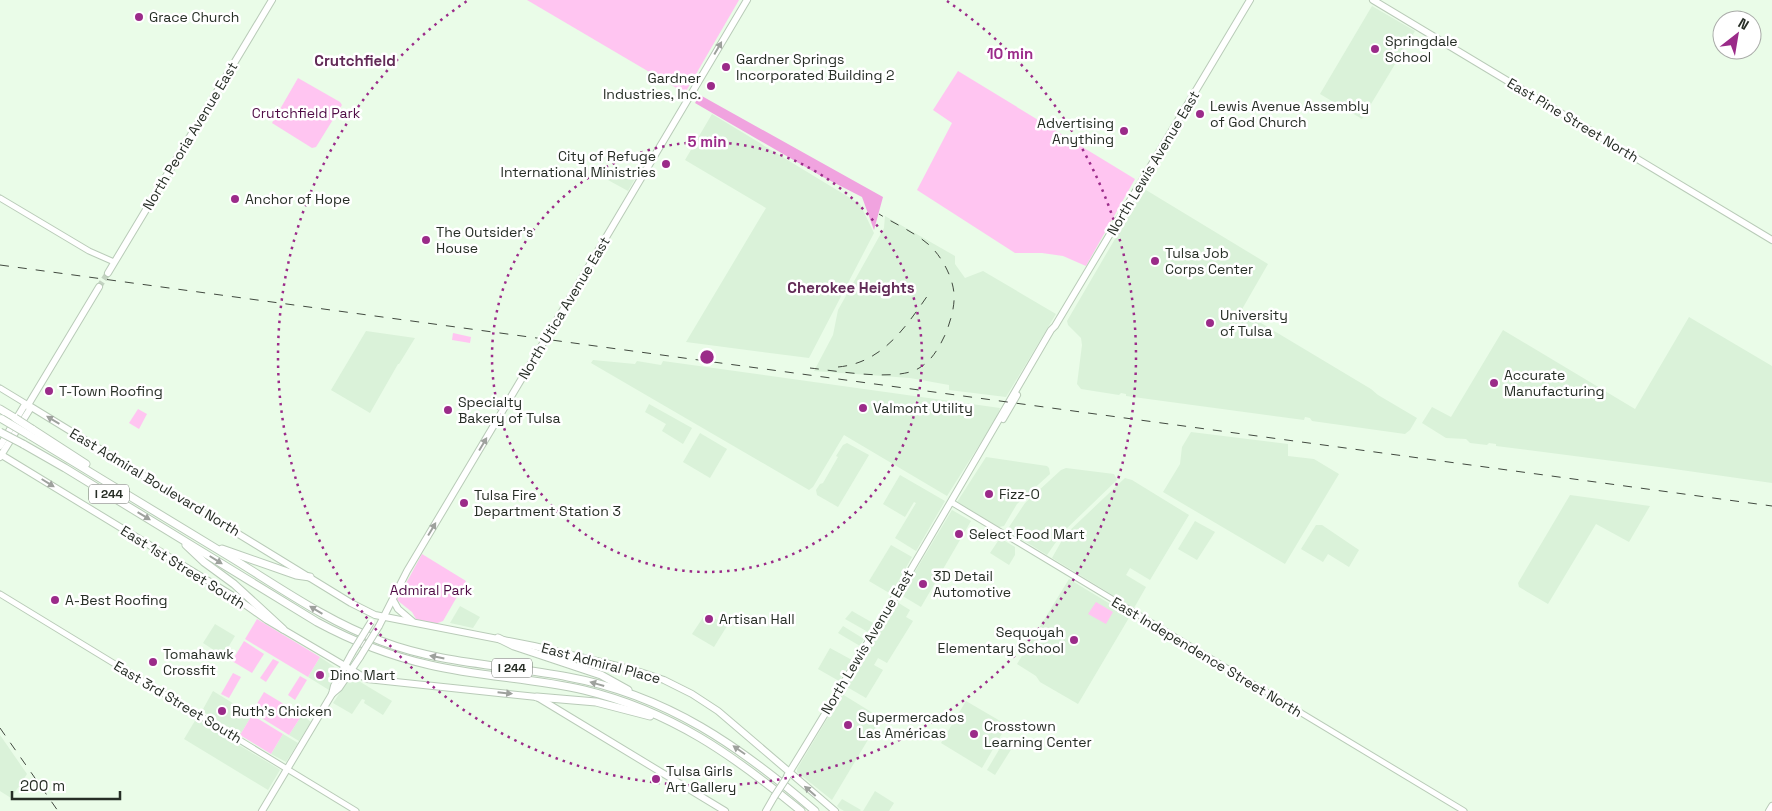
<svg xmlns="http://www.w3.org/2000/svg" width="1772" height="811" font-family="'Space Grotesk',sans-serif">
  <rect width="100%" height="100%" fill="#eafce8"/>
  <!-- built -->
  <g fill="#daf2d9">
    <polygon points="1372,6 1415,31 1362,119 1320,94"/>
    <polygon points="712,114 860,204 874,233 809,358 686,342 766,208 685,160"/>
    <polygon points="617,166 636,177 628,191 608,180"/>
    <polygon points="1146,190 1268,264 1241,311 1371,389 1378,395 1417,418 1410,430 1405,434 1312,421 1310,418 1305,417 1304,420 1126,396 1126,394 1121,393 1119,395 1081,389 1077,384 1082,345 1081,338 1068,325 1067,321 1143,191"/>
    <polygon points="885,216 955,256 955,264 965,278 983,271 1056,314 1006,397 949,390 949,385 910,378 814,371 833,335 838,310 884,228"/>
    <polygon points="1689,317 1772,366 1772,483 1667,468 1496,446 1496,444 1489,443 1487,445 1470,443 1466,439 1446,438 1422,423 1432,407 1451,417 1503,330 1635,409"/>
    <polygon points="366,331 415,338 399,364 398,364 370,413 331,390"/>
    <polygon points="593,360 635,364 637,361 661,365 663,361 1000,408 997,417 947,496 844,435 813,487 809,490 591,363"/>
    <polygon points="649,404 692,428 683,444 662,431 666,424 645,412"/>
    <polygon points="1191,432 1288,444 1288,456 1314,459 1339,474 1285,564 1163,492 1180,464 1182,447"/>
    <polygon points="700,433 727,449 710,478 683,462"/>
    <polygon points="847,443 869,455 838,507 817,495 816,490 820,484 823,483 838,457 836,456 843,445"/>
    <polygon points="986,457 1047,466 1049,468 1050,474 1017,504 1004,526 999,527 957,502"/>
    <polygon points="1066,468 1114,474 1117,480 1063,532 1047,555 1007,530 1025,503 1061,470"/>
    <polygon points="900,475 945,501 916,551 895,538 916,503 914,502 905,517 883,504"/>
    <polygon points="1125,478 1132,480 1189,515 1150,580 1130,568 1126,575 1146,587 1134,608 1052,558 1065,535"/>
    <polygon points="1570,495 1650,506 1629,542 1596,524 1548,604 1519,587 1518,583"/>
    <polygon points="952,510 971,521 921,607 901,595"/>
    <polygon points="1195,521 1215,532 1197,560 1178,549"/>
    <polygon points="1316,525 1322,525 1359,550 1349,567 1328,554 1323,562 1301,549"/>
    <polygon points="1000,538 1015,547 1015,555 1009,565 990,553"/>
    <polygon points="891,545 912,557 891,594 869,581"/>
    <polygon points="1069,579 1130,616 1078,704 1040,682 1036,676 1017,664"/>
    <polygon points="897,602 910,610 906,617 913,621 887,663 878,658 874,665 883,670 866,698 847,687"/>
    <polygon points="460,606 480,617 473,628 450,623"/>
    <polygon points="852,611 873,623 868,632 845,619"/>
    <polygon points="706,613 727,626 714,647 692,634"/>
    <polygon points="215,624 235,636 223,656 203,643"/>
    <polygon points="843,626 864,639 860,646 838,633"/>
    <polygon points="830,648 852,660 839,681 818,669"/>
    <polygon points="320,657 339,670 329,690 308,677"/>
    <polygon points="352,677 392,701 383,715 364,703 365,700 362,699 352,714 333,703 349,679"/>
    <polygon points="213,691 252,715 240,735 202,711"/>
    <polygon points="842,694 881,718 832,800 797,772 797,769"/>
    <polygon points="966,701 1007,725 982,768 941,743"/>
    <polygon points="302,715 311,722 299,741 289,735"/>
    <polygon points="196,719 279,769 280,770 268,790 184,739"/>
    <polygon points="283,734 298,743 286,762 271,754"/>
    <polygon points="0,735 27,774 11,798 0,791"/>
    <polygon points="1003,743 1012,748 995,775 987,770"/>
    <polygon points="875,791 894,803 889,811 863,811"/>
    <polygon points="842,799 861,810 860,811 844,811 839,808 837,806"/>
  </g>
  <!-- green -->
  <g fill="#ffc5f1">
    <polygon points="527,0 739,0 685,93"/>
    <polygon points="958,71 1135,179 1086,266 1063,256 1042,253 1015,253 917,190 952,123 933,110"/>
    <polygon points="298,78 340,102 342,105 316,147 312,148 272,123"/>
    <polygon points="453,333 471,337 470,343 452,340"/>
    <polygon points="138,409 147,414 139,429 129,423"/>
    <polygon points="422,554 466,581 443,621 435,624 416,619 412,612 397,600"/>
    <polygon points="1096,602 1113,612 1106,624 1088,614"/>
    <polygon points="257,619 320,657 308,677 245,639"/>
    <polygon points="244,641 264,654 252,673 232,661"/>
    <polygon points="273,659 279,662 266,682 260,678"/>
    <polygon points="233,673 241,677 229,698 221,694"/>
    <polygon points="300,676 307,680 295,700 288,695"/>
    <polygon points="264,692 302,715 289,735 252,712"/>
    <polygon points="252,715 283,734 271,754 240,735"/>
  </g>
  <!-- forest -->
  <polygon fill="#f0a3df" points="700,95 883,197 874,230 862,197 821,176 695,103"/>
  <g fill="none" stroke-linecap="round" stroke-linejoin="round">
    <!-- major-tunnel -->
    <polyline stroke="#c3d3c1" stroke-width="6" stroke-dasharray="6 3" stroke-linecap="butt" points="99,287 108,273"/>
    <defs>
      <g id="minor">
        <polyline points="0,198 89,251 114,262"/>
        <polyline points="0,388 28,405"/>
        <polyline points="951,502 1464,811"/>
        <polyline points="0,594 356,811"/>
      </g>
      <g id="major">
        <polyline points="1373,0 1772,240"/>
        <polyline points="108,273 272,0"/>
        <polyline points="548,335 747,0"/>
        <polyline points="28,405 351,603 375,615 534,646 634,670 664,680 692,694 718,711 835,811"/>
        <polyline points="28,405 99,287"/>
        <polyline points="1003,419 1017,395"/>
        <polyline points="0,446 24,406 28,405"/>
        <polyline points="0,454 233,596 267,620 367,679 537,697 725,811"/>
        <polyline points="0,457 30,409 28,405"/>
        <polyline points="393,600 398,609 412,621"/>
        <polyline points="379,626 407,571 534,358"/>
        <polyline points="332,694 339,688 360,657"/>
        <path d="M787 776C878 629 964 479 1051 330L1055 326 1250 0"/>
        <polyline points="262,811 332,694 334,686 352,653"/>
        <polyline points="766,811 774,797"/>
        <polyline points="1769,811 1772,806"/>
      </g>
      <g id="highway">
        <polyline points="0,409 15,418"/>
        <polyline points="32,429 86,464"/>
        <path d="M29 435C96 476 163 516 230 557 279 587 327 621 381 641 441 664 506 665 568 677 667 695 741 747 815 811"/>
        <path d="M23 444 65 468 317 622C354 642 390 656 430 665 481 677 533 678 584 690 671 711 733 755 801 811"/>
        <polyline points="186,545 204,562 234,584 283,629"/>
        <polyline points="222,549 296,575 310,577"/>
        <polyline points="498,638 514,646 601,675 628,690"/>
        <polyline points="537,697 596,702 650,716"/>
      </g>
    </defs>
    <!-- minor casing -->
    <use href="#minor" stroke="#b9cbb8" stroke-width="7"/>
    <!-- major casing -->
    <use href="#major" stroke="#b9cbb8" stroke-width="8"/>
    <!-- highway casing -->
    <use href="#highway" stroke="#b9cbb8" stroke-width="9"/>
    <!-- minor -->
    <use href="#minor" stroke="#fff" stroke-width="5"/>
    <!-- major -->
    <use href="#major" stroke="#fff" stroke-width="6"/>
    <!-- highway -->
    <use href="#highway" stroke="#fff" stroke-width="7"/>
    <!-- rail -->
    <g stroke="#41493f" stroke-width="1" stroke-dasharray="9 9" stroke-linecap="butt">
      <polyline points="0,265 1772,506"/>
      <path d="M838 367C882 363 905 328 928 295"/>
      <path d="M810 368C837 371 888 380 913 371 929 365 938 350 945 335 950 323 955 307 954 294 953 277 941 255 928 244 914 232 895 224 879 214"/>
      <polyline points="0,728 58,811"/>
    </g>
    <defs>
      <g id="major-bridge">
        <polyline points="534,358 548,335"/>
        <polyline points="352,653 371,622"/>
        <polyline points="360,657 379,626"/>
        <polyline points="774,797 787,777"/>
      </g>
      <g id="highway-bridge">
        <polyline points="15,418 32,429"/>
        <polyline points="2,419 29,435"/>
        <polyline points="0,432 23,444"/>
      </g>
    </defs>
    <!-- major-bridge casing -->
    <use href="#major-bridge" stroke="#b9cbb8" stroke-width="8" stroke-linecap="butt"/>
    <!-- highway-bridge casing -->
    <use href="#highway-bridge" stroke="#b9cbb8" stroke-width="9" stroke-linecap="butt"/>
    <!-- major-bridge -->
    <use href="#major-bridge" stroke="#fff" stroke-width="6"/>
    <!-- highway-bridge -->
    <use href="#highway-bridge" stroke="#fff" stroke-width="7"/>
  </g>
  <!-- one-way arrows -->
  <defs><path id="oneway-solid" d="M-6-.8H1V-3.2L6.5 0L1 3.2V.8H-6Z" transform="scale(1.25)"/></defs>
  <g fill="#9ea19d">
    <use href="#oneway-solid" transform="translate(718 48) rotate(-60)"/>
    <use href="#oneway-solid" transform="translate(53 420) rotate(-149)"/>
    <use href="#oneway-solid" transform="translate(483 444) rotate(-59)"/>
    <use href="#oneway-solid" transform="translate(48 483) rotate(32)"/>
    <use href="#oneway-solid" transform="translate(144 516) rotate(31)"/>
    <use href="#oneway-solid" transform="translate(432 529) rotate(-59)"/>
    <use href="#oneway-solid" transform="translate(216 560) rotate(32)"/>
    <use href="#oneway-solid" transform="translate(316 610) rotate(-149)"/>
    <use href="#oneway-solid" transform="translate(437 657) rotate(-169)"/>
    <use href="#oneway-solid" transform="translate(597 684) rotate(-164)"/>
    <use href="#oneway-solid" transform="translate(505 693) rotate(6)"/>
    <use href="#oneway-solid" transform="translate(739 750) rotate(-145)"/>
    <use href="#oneway-solid" transform="translate(810 791) rotate(-139)"/>
  </g>
  <!-- distance rings -->
  <g fill="none" stroke="#9b2b89" stroke-width="2.5" stroke-dasharray="2.5 5">
    <circle cx="707" cy="357" r="215"/>
    <path d="M947 1A429 429 0 1 1 467 1"/>
  </g>
  <!-- markers -->
  <g fill="#9b2b89" stroke="#fff" stroke-width="2">
    <circle cx="139" cy="17" r="5"/>
    <circle cx="1375" cy="49" r="5"/>
    <circle cx="726" cy="67" r="5"/>
    <circle cx="711" cy="86" r="5"/>
    <circle cx="1200" cy="114" r="5"/>
    <circle cx="1124" cy="131" r="5"/>
    <circle cx="666" cy="164" r="5"/>
    <circle cx="235" cy="199" r="5"/>
    <circle cx="426" cy="240" r="5"/>
    <circle cx="1155" cy="261" r="5"/>
    <circle cx="1210" cy="323" r="5"/>
    <circle cx="1494" cy="383" r="5"/>
    <circle cx="49" cy="391" r="5"/>
    <circle cx="863" cy="408" r="5"/>
    <circle cx="448" cy="410" r="5"/>
    <circle cx="989" cy="494" r="5"/>
    <circle cx="464" cy="503" r="5"/>
    <circle cx="959" cy="534" r="5"/>
    <circle cx="923" cy="584" r="5"/>
    <circle cx="55" cy="600" r="5"/>
    <circle cx="709" cy="619" r="5"/>
    <circle cx="1074" cy="640" r="5"/>
    <circle cx="153" cy="662" r="5"/>
    <circle cx="320" cy="675" r="5"/>
    <circle cx="222" cy="711" r="5"/>
    <circle cx="848" cy="725" r="5"/>
    <circle cx="974" cy="734" r="5"/>
    <circle cx="656" cy="779" r="5"/>
  </g>
  <g text-anchor="middle" stroke-width="5" stroke-linejoin="round" paint-order="stroke">
    <!-- shield labels -->
    <g fill="#fff" stroke="#686d67" stroke-width="1">
      <rect x="89" y="484.5" width="40" height="19" rx="4"/>
      <rect x="492" y="658.5" width="40" height="19" rx="4"/>
    </g>
    <g font-size="12" font-weight="bold" fill="#272e26">
      <text x="109" y="498">I 244</text>
      <text x="512" y="672">I 244</text>
    </g>
    <!-- poi labels -->
    <g font-size="14" fill="#272e26" stroke="#fff" text-anchor="start">
      <text x="149" y="22">Grace Church</text>
      <text x="1385" y="46">Springdale<tspan x="1385" dy="16">School</tspan></text>
      <text x="736" y="64">Gardner Springs<tspan x="736" dy="16">Incorporated Building 2</tspan></text>
      <text x="701" y="83" text-anchor="end">Gardner<tspan x="701" dy="16">Industries, Inc.</tspan></text>
      <text x="1210" y="111">Lewis Avenue Assembly<tspan x="1210" dy="16">of God Church</tspan></text>
      <text x="1114" y="128" text-anchor="end">Advertising<tspan x="1114" dy="16">Anything</tspan></text>
      <text x="656" y="161" text-anchor="end">City of Refuge<tspan x="656" dy="16">International Ministries</tspan></text>
      <text x="245" y="204">Anchor of Hope</text>
      <text x="436" y="237">The Outsider's<tspan x="436" dy="16">House</tspan></text>
      <text x="1165" y="258">Tulsa Job<tspan x="1165" dy="16">Corps Center</tspan></text>
      <text x="1220" y="320">University<tspan x="1220" dy="16">of Tulsa</tspan></text>
      <text x="1504" y="380">Accurate<tspan x="1504" dy="16">Manufacturing</tspan></text>
      <text x="59" y="396">T-Town Roofing</text>
      <text x="458" y="407">Specialty<tspan x="458" dy="16">Bakery of Tulsa</tspan></text>
      <text x="873" y="413">Valmont Utility</text>
      <text x="999" y="499">Fizz-O</text>
      <text x="474" y="500">Tulsa Fire<tspan x="474" dy="16">Department Station 3</tspan></text>
      <text x="969" y="539">Select Food Mart</text>
      <text x="933" y="581">3D Detail<tspan x="933" dy="16">Automotive</tspan></text>
      <text x="65" y="605">A-Best Roofing</text>
      <text x="719" y="624">Artisan Hall</text>
      <text x="1064" y="637" text-anchor="end">Sequoyah<tspan x="1064" dy="16">Elementary School</tspan></text>
      <text x="163" y="659">Tomahawk<tspan x="163" dy="16">Crossfit</tspan></text>
      <text x="330" y="680">Dino Mart</text>
      <text x="232" y="716">Ruth's Chicken</text>
      <text x="858" y="722">Supermercados<tspan x="858" dy="16">Las Américas</tspan></text>
      <text x="984" y="731">Crosstown<tspan x="984" dy="16">Learning Center</tspan></text>
      <text x="666" y="776">Tulsa Girls<tspan x="666" dy="16">Art Gallery</tspan></text>
    </g>
    <!-- park labels -->
    <g font-size="14" fill="#500c46" stroke="#fff">
      <text x="306" y="118">Crutchfield Park</text>
      <text x="431" y="595">Admiral Park</text>
    </g>
    <!-- street labels -->
    <g font-size="14" fill="#272e26" stroke="#fff">
      <text transform="translate(1573 120) rotate(31)" y="5">East Pine Street North</text>
      <text transform="translate(190 136) rotate(-59)" y="5">North Peoria Avenue East</text>
      <text transform="translate(1153 163) rotate(-59)" y="5">North Lewis Avenue East</text>
      <text transform="translate(564 308) rotate(-59)" y="5">North Utica Avenue East</text>
      <text transform="translate(155 482) rotate(31)" y="5">East Admiral Boulevard North</text>
      <text transform="translate(183 567) rotate(32)" y="5">East 1st Street South</text>
      <text transform="translate(867 642) rotate(-59)" y="5">North Lewis Avenue East</text>
      <text transform="translate(1207 657) rotate(31)" y="5">East Independence Street North</text>
      <text transform="translate(601 663) rotate(15)" y="5">East Admiral Place</text>
      <text transform="translate(178 702) rotate(31)" y="5">East 3rd Street South</text>
    </g>
    <!-- neighbourhood labels -->
    <g font-size="15" font-weight="bold" fill="#622b57" stroke="#fff">
      <text x="355" y="66">Crutchfield</text>
      <text x="851" y="293">Cherokee Heights</text>
    </g>
  </g>
  <circle cx="707" cy="357" r="8" fill="#9b2b89" stroke="#fff" stroke-width="2.5"/>
  <g font-size="15" text-anchor="middle" font-weight="bold" fill="#9b2b89" stroke="#fff" stroke-width="5" stroke-linejoin="round" paint-order="stroke">
    <text x="1010" y="59">10 min</text>
    <text x="707" y="147">5 min</text>
  </g>
  <!-- north arrow -->
  <g transform="translate(1737 35) rotate(31)"><circle r="24" fill="#ffffff" stroke="#a9aba8"/>
  <path d="M0-4L9 19L0 12L-9 19Z" fill="#9b2b89"/>
  <text y="-8" font-size="14" font-weight="bold" text-anchor="middle" fill="#272e26">N</text>
  </g>
  <!-- scale -->
  <path d="M12 791v8h108v-8" fill="none" stroke="#272e26" stroke-width="2.5"/>
  <text x="20" y="791" font-size="15" fill="#272e26" stroke="#ffffff" stroke-width="4" paint-order="stroke">200 m</text>
</svg>
